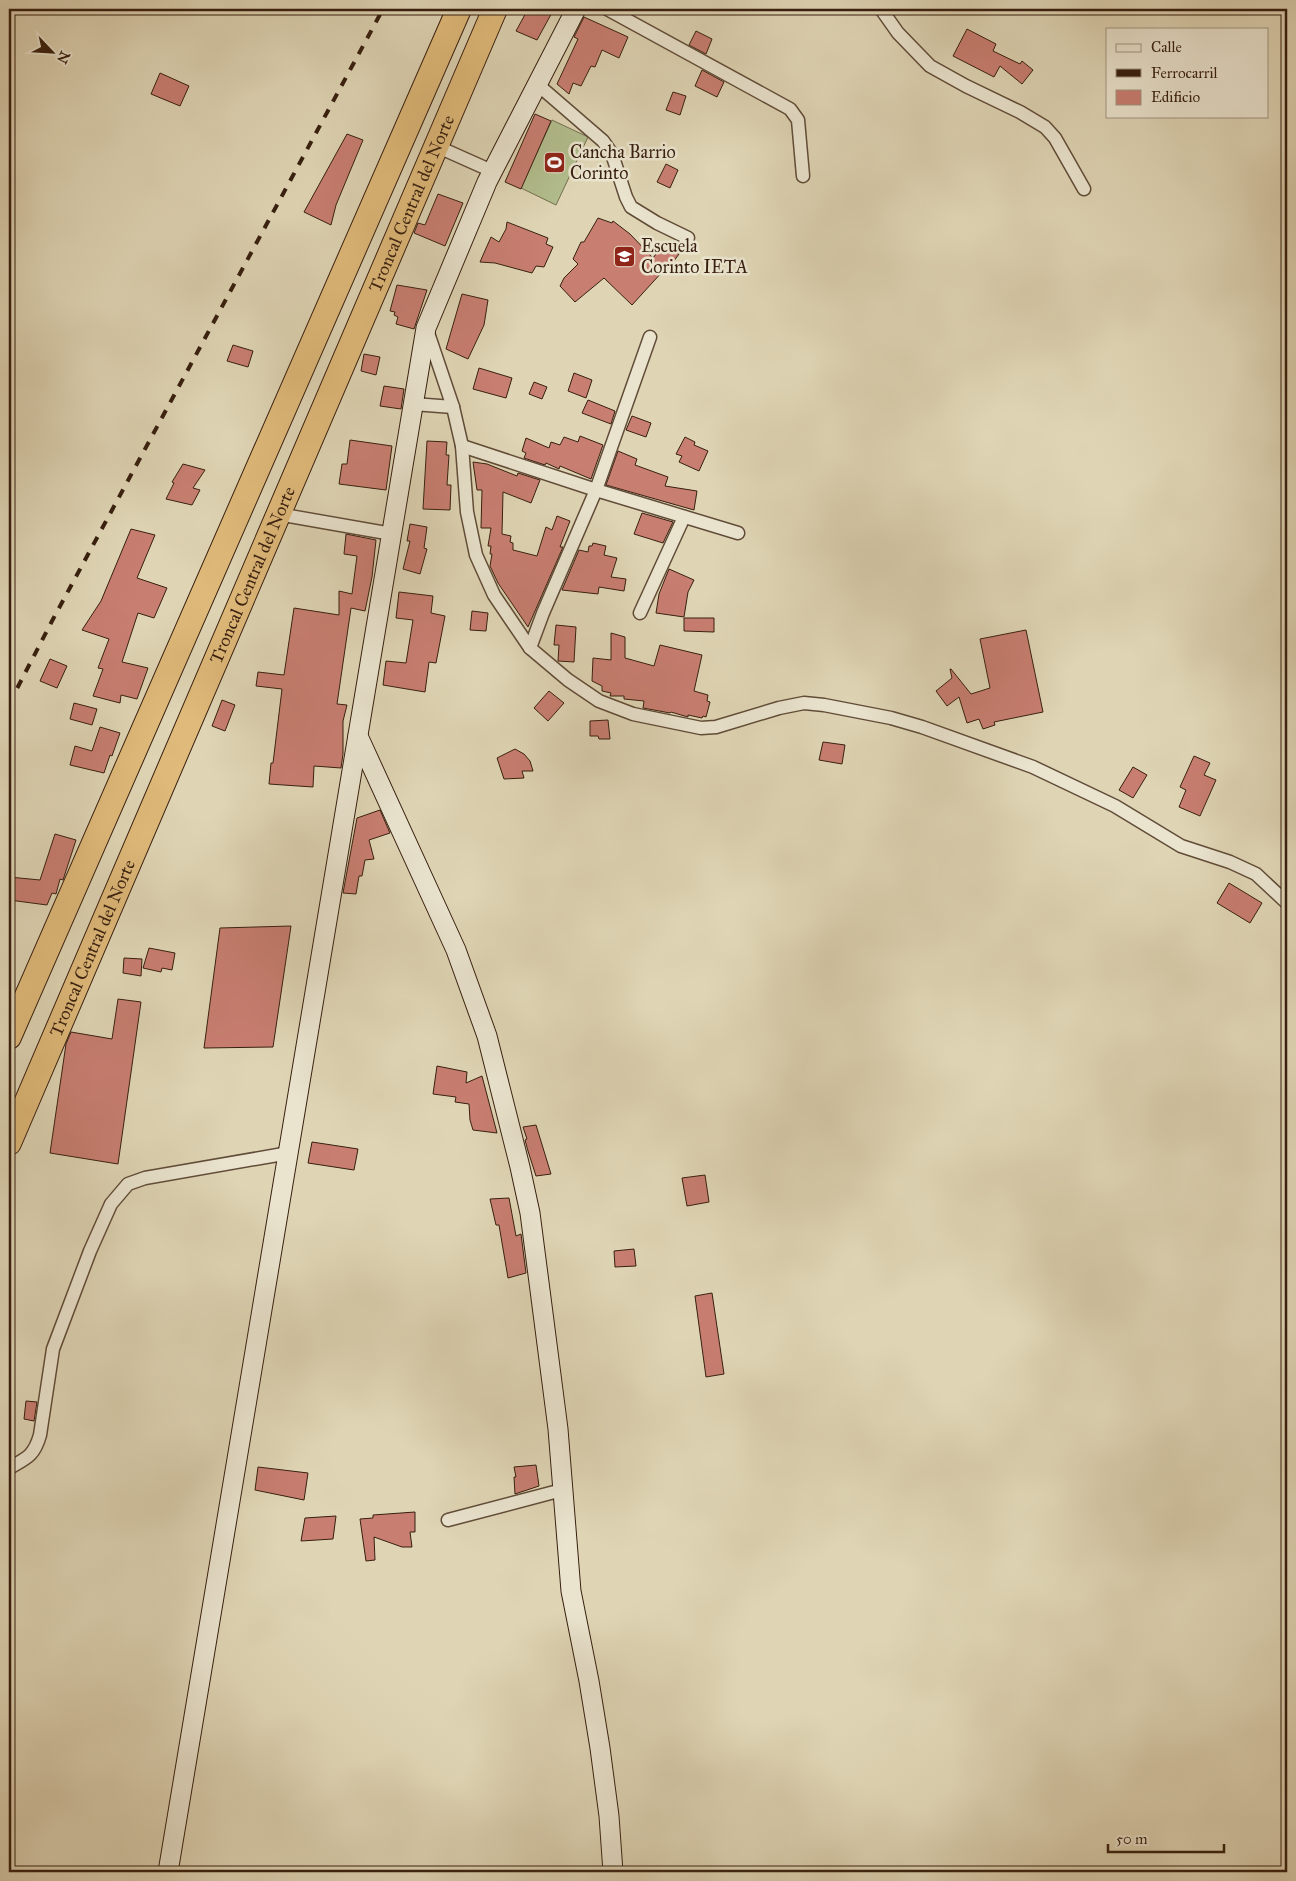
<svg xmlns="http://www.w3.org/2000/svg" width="1296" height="1881" font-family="'IM FELL Great Primer',serif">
  <rect width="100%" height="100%" fill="#dfd5b5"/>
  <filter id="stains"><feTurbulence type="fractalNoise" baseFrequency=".004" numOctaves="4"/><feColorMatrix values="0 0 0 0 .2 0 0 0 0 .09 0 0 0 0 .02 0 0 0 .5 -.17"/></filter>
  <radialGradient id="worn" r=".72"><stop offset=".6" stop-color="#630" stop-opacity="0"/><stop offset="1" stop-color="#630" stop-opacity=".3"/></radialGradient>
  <!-- green -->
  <polygon fill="#b2bd8d" stroke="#746e4e" points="552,120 588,137 556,205 521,188"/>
  <!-- building -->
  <g fill="#c87e71" stroke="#371f0f">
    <polygon points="528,9 554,9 537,40 516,31"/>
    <polygon points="584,17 628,37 619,58 602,50 595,67 591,66 581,86 573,83 569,94 557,84 578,39 574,37"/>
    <polygon points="967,29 996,44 993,51 1020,64 1022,61 1033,70 1022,84 1000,66 994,77 953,56"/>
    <polygon points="696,31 712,39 706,54 689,45"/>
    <polygon points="702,70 724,82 717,97 695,86"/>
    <polygon points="160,73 189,86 180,106 151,94"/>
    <polygon points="673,92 686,96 680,115 666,110"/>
    <polygon points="535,114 551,121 521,189 505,182"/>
    <polygon points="347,134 363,140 336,205 331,225 304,212"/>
    <polygon points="666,164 678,170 670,188 657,182"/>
    <polygon points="438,194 463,203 445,246 414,233 418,223 425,225"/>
    <polygon points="598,218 612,223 613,221 630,234 653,258 664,243 679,254 665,273 663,271 632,305 604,278 575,302 560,286 564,278 578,264 573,259 581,242 584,242"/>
    <polygon points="507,222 548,238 546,244 553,247 544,267 536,266 532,273 495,263 480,262 491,237 499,242 506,229"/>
    <polygon points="397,285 427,290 414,329 396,324 398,317 394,315 395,312 390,311"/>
    <polygon points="462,294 488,300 484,325 468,359 446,349"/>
    <polygon points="233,345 253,351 248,367 227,361"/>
    <polygon points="364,354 380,357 376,375 361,371"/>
    <polygon points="479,368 512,378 506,398 473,389"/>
    <polygon points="574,373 592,380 586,398 568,391"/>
    <polygon points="534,382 547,387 542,399 529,394"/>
    <polygon points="384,386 404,389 401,409 380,406"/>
    <polygon points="588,400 615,411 611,424 582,413"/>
    <polygon points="632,416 651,423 646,437 626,430"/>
    <polygon points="580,436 603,445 591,479 560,466 559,469 546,463 545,465 524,458 526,453 522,451 526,438 549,448 551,442 560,445 564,437 578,442"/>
    <polygon points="685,437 695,442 694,445 708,451 699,471 679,462 682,456 676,454"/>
    <polygon points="350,440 392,446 386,490 339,484 342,464 347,464"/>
    <polygon points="427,441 447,442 446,455 449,455 447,485 451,485 450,510 423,509"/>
    <polygon points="618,451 637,459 635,465 668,477 665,486 697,491 694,510 606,485"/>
    <polygon points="473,462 487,464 517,476 518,473 540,480 531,503 503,492 502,534 511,536 510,542 513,543 513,550 537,556 546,527 552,530 557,516 570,521 560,547 563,547 528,627 498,583 490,566 492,554 490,554 491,546 488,546 491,528 481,528 482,490 477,490"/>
    <polygon points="183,464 205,470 193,488 200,490 192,505 166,499 174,483 172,482"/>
    <polygon points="642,513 673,522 663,543 634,534"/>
    <polygon points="410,524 427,527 424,548 427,549 420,574 403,569 410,541 407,541"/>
    <polygon points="131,529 155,535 137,578 167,588 154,618 138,613 122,662 148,668 137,699 121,695 120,703 93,696 103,669 98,668 109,639 82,630 101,601"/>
    <polygon points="346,534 376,540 372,577 365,611 351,608 337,704 347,705 343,721 343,754 341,768 314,766 313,787 269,784 271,763 273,763 282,689 256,686 258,672 284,675 294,608 339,615 339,591 352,594 357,556 344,554"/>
    <polygon points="593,543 606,546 604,555 617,558 611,577 626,579 624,591 599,587 598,594 562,590 579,550 588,552 589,546 592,546"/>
    <polygon points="669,569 694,580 688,592 684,617 656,613 659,594"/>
    <polygon points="399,592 433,596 431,613 445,616 436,663 429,662 425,692 383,685 386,661 406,663 413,620 396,618"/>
    <polygon points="472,611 488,613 486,631 470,630"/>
    <polygon points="684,618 714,618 714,632 684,631"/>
    <polygon points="556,625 576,627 574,662 558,661 559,645 554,645"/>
    <polygon points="1026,630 1043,712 994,722 995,725 983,729 979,719 967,723 959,697 947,706 936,691 952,678 950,669 951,669 971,694 990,688 980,639"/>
    <polygon points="611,633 625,637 625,658 654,666 660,645 702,655 694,691 708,695 707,701 710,702 706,717 703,716 702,718 688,715 688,717 671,712 670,713 643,708 644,701 624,699 624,696 610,696 611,693 602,691 602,686 592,681 593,658 611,660"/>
    <polygon points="50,659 67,666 57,688 40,681"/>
    <polygon points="549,691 564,703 548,721 534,708"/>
    <polygon points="222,700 235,705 225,731 212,726"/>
    <polygon points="74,703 97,709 92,725 70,719"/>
    <polygon points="608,720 610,739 599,739 598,736 590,736 590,721"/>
    <polygon points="100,727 120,733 112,756 110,755 104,773 70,765 75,746 92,751"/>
    <polygon points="823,742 845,745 842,764 819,760"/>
    <polygon points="515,749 524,754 530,761 533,771 522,771 524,778 504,779 497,758"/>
    <polygon points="1194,756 1210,763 1204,775 1216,780 1200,816 1179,807 1186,790 1180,787"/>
    <polygon points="1133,767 1147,775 1133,798 1119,790"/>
    <polygon points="380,810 390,833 369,840 374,859 365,860 362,876 359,876 356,894 343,893 357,818"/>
    <polygon points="55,834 76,840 63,880 60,879 56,894 52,893 47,905 9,900 9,877 40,880"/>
    <polygon points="1229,883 1262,903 1250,923 1217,903"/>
    <polygon points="291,926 273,1047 204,1048 220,928"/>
    <polygon points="149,948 175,953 172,970 162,968 161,972 143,968"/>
    <polygon points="124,958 142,959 141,976 123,973"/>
    <polygon points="118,999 141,1002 118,1164 50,1153 66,1044 71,1032 112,1039"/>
    <polygon points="437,1066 467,1072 466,1083 482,1076 497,1133 473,1130 470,1120 469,1104 455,1102 456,1097 433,1094"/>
    <polygon points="536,1125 551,1174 536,1176 528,1151 525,1140 527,1139 523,1127"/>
    <polygon points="312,1142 358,1149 354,1170 308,1163"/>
    <polygon points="705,1175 709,1202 687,1206 682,1178"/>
    <polygon points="509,1198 516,1236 521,1234 526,1273 508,1278 499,1225 496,1225 490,1199"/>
    <polygon points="634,1249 636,1266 615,1267 614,1251"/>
    <polygon points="712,1293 724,1374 706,1377 695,1296"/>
    <polygon points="26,1401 37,1402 34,1421 24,1419"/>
    <polygon points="536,1465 539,1486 515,1494 514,1477 516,1477 514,1467"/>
    <polygon points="258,1467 308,1473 304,1500 255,1490"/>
    <polygon points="415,1512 415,1532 410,1532 412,1547 402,1547 374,1537 375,1560 366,1561 360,1519 373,1518 373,1515"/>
    <polygon points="336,1516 333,1539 301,1541 305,1518"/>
  </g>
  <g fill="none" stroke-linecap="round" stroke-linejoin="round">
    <defs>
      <g id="street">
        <polyline points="607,9 790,109 798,120 803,176"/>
        <polyline points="881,9 898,33 930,66 966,86 1020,112 1045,127 1055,138 1084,189"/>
        <polyline points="537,84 603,141 612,154 626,197 631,207 657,223 688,238"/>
        <polyline points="436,146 492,171"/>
        <polyline points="427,330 453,407 462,446 467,512 476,555 494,595 530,648 568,680 599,701 633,714 701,728 716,727 779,708 804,703 824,705 891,718 922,727 1033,767 1115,806 1181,846 1230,862 1256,874 1287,903"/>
        <polyline points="413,404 453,407"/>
        <polyline points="462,446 596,490 738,533"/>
        <polyline points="278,514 392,534"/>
        <polyline points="640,613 684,517"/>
        <polyline points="530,648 543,613 596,490 650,337"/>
        <path d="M9 1468C27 1458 34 1456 40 1435L53 1349 90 1251 111 1204 128 1184 145 1178 289 1153"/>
        <polyline points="448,1520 562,1490"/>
      </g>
      <g id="secondary">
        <polyline points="358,736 456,950 487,1036 520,1167 530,1213 558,1429 571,1591 589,1681 600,1748 609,1816 613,1872"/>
        <polyline points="168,1872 426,328 487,182 576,9"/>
      </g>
      <g id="highway">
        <polyline points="9,1037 459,9"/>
        <path id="s1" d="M9 1143 495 9"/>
      </g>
    </defs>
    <!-- street casing -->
    <use href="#street" stroke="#614c38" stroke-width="15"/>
    <!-- secondary casing -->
    <use href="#secondary" stroke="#371f0f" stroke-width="21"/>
    <!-- highway casing -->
    <use href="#highway" stroke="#371f0f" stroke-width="26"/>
    <!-- street -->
    <use href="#street" stroke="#eae4cf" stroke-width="12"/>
    <!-- secondary -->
    <use href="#secondary" stroke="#eae4cf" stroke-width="19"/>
    <!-- highway -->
    <use href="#highway" stroke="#e0ba7a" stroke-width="24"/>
    <!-- rail -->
    <polyline stroke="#371f0f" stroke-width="4" stroke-dasharray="9 9" stroke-linecap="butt" points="9,704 52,621 383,9"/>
  </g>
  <!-- icons -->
  <defs>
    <symbol id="stadium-square" viewBox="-11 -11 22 22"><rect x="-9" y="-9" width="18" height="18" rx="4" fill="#8f2418" stroke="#eae4cf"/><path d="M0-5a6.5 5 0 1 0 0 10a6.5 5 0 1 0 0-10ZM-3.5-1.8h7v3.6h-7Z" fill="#fff"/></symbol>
    <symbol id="school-square" viewBox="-11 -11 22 22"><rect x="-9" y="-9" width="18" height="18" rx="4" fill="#8f2418" stroke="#eae4cf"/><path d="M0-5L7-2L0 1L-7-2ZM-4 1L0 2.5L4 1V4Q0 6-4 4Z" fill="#fff"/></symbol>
  </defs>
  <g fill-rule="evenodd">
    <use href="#stadium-square" x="542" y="150" width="25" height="25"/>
    <use href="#school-square" x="612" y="244" width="25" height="25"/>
  </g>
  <g text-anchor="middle" stroke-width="5" stroke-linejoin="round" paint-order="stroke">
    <!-- poi labels -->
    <g font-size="18" fill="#371f0f" stroke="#eae4cf" text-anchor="start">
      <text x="570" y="158">Cancha Barrio<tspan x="570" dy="21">Corinto</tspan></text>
      <text x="641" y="252">Escuela<tspan x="641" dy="21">Corinto IETA</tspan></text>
    </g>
    <!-- street labels -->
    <g font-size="18" fill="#371f0f" stroke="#eae4cf">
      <text dy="6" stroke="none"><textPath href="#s1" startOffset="1022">Troncal Central del Norte</textPath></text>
      <text dy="6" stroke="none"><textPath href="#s1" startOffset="618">Troncal Central del Norte</textPath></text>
      <text dy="6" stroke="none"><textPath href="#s1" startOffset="212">Troncal Central del Norte</textPath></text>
    </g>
  </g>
  <!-- margin -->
  <rect width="1296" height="1881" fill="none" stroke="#dfd5b5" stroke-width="30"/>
  <rect x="10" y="10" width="1276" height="1861" fill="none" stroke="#371f0f" stroke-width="2.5"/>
  <rect x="15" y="15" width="1266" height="1851" fill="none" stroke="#371f0f"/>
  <!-- legend -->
  <rect x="1106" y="28" width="162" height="90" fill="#eae4cf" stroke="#a29582"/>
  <rect x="1116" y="44" width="25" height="8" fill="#eae4cf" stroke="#a29582"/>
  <text x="1151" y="52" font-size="15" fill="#371f0f">Calle</text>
  <rect x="1116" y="69" width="25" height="8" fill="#371f0f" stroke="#a29582"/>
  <text x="1151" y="78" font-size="15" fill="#371f0f">Ferrocarril</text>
  <rect x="1116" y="90" width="25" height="15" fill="#c87e71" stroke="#a29582"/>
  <text x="1151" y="102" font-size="15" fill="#371f0f">Edificio</text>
  <!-- north arrow -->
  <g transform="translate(52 52) rotate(115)" stroke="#eae4cf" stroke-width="4" paint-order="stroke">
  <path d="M0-4L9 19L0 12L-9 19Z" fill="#371f0f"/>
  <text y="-8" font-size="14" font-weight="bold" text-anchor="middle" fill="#371f0f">N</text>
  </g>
  <!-- scale -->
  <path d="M1108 1844v8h116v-8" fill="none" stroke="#371f0f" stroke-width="2.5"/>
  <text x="1116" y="1844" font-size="15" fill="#371f0f" stroke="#eae4cf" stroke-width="4" paint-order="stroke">50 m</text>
  <rect width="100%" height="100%" filter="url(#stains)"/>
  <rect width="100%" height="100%" fill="url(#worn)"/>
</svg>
